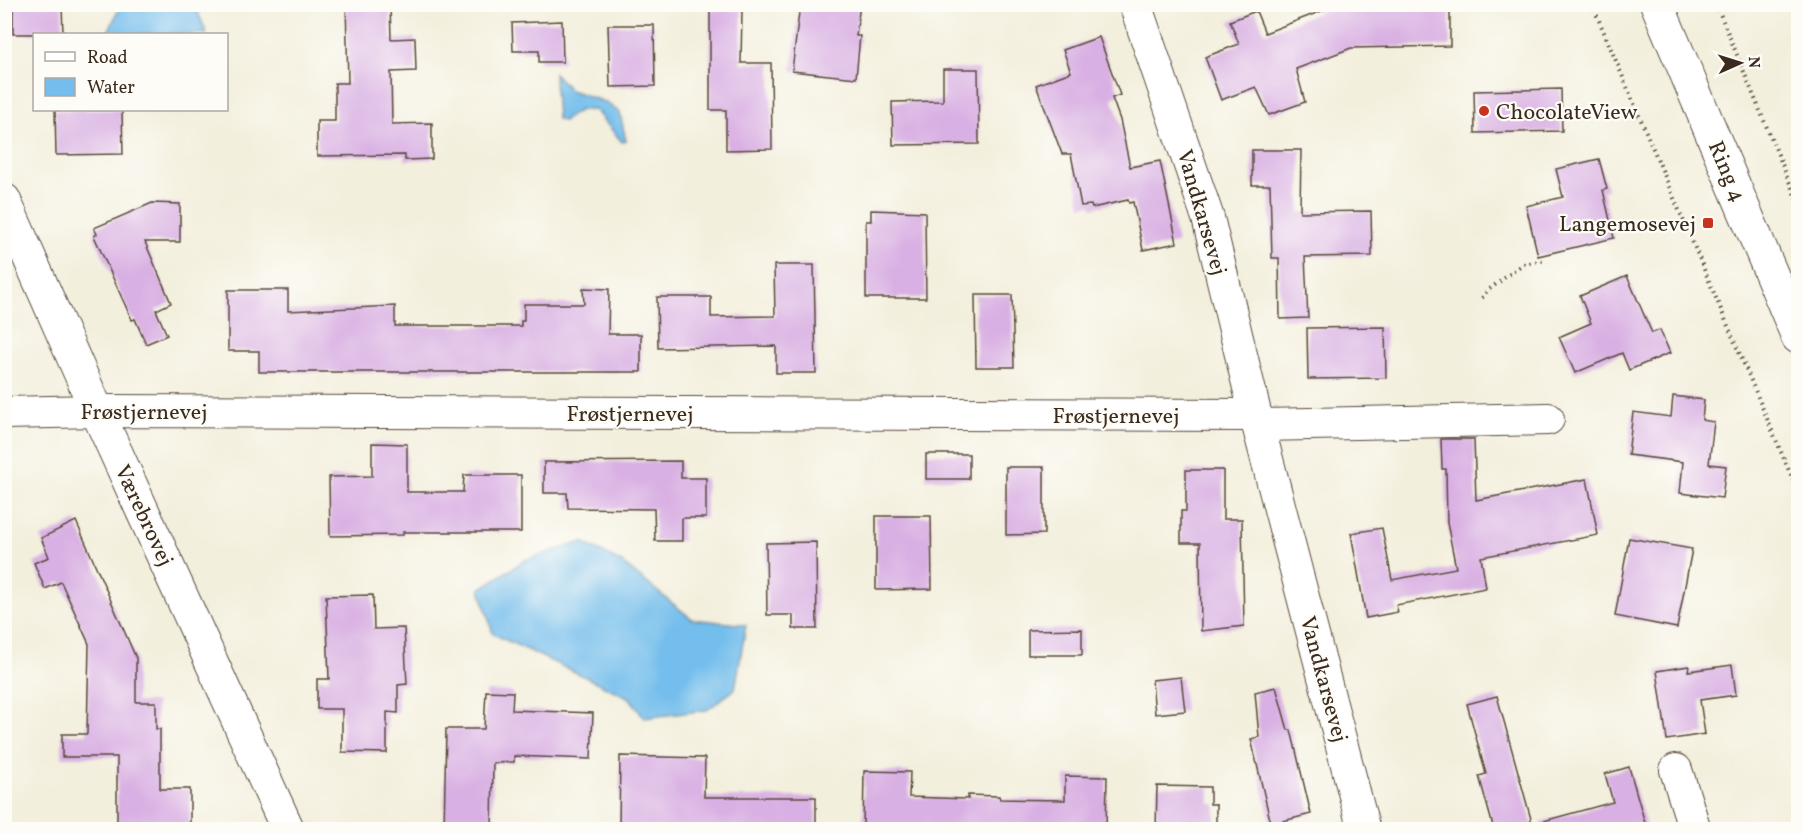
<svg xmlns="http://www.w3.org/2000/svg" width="1803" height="834" font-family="Vollkorn,serif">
  <rect width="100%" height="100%" fill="#fdfcf7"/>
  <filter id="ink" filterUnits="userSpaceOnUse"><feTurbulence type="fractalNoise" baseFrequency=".0167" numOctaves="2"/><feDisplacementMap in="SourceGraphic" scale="12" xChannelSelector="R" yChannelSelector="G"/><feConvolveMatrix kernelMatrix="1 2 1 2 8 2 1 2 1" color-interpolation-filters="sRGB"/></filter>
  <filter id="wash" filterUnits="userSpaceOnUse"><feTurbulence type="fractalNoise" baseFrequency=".008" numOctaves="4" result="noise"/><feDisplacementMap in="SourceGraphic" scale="24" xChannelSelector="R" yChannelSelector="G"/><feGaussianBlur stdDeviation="1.35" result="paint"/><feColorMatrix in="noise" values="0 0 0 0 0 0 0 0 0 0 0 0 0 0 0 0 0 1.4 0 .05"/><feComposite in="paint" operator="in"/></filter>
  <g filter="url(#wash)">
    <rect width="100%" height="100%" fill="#f3efdd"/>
    <!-- water -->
    <g fill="#73beec" stroke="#577485" stroke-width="1.5">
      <polygon points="121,5 195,5 207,34 107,34"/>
      <polygon points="554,73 570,90 605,102 620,113 626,141 622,142 595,110 580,110 563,121 557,119"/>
      <polygon points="582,542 622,563 692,619 746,625 735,689 707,710 644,718 630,698 493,634 480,589 525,560"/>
    </g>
    <g id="blocks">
      <!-- building -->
      <g fill="#d9b0e3">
        <polygon points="62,4 63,34 13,34 13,6"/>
        <polygon points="346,4 390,4 391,39 415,38 416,71 391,72 392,124 432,123 432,159 405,160 405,155 317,156 317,121 335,121 335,83 348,83"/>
        <polygon points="800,4 860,4 856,36 860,36 856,78 792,71"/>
        <polygon points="1327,4 1450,4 1450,46 1351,48 1296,69 1305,102 1269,115 1256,87 1221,100 1205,57 1239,44 1230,21 1256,11 1265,33 1327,9"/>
        <polygon points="710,10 742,10 741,63 771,63 772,149 726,150 726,110 710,110"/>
        <polygon points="562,21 563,62 539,62 539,51 513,51 512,23"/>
        <polygon points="608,25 654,25 655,86 610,87"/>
        <polygon points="1099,37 1120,95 1112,98 1120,120 1130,167 1160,161 1177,243 1143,250 1133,202 1129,203 1128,200 1092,208 1091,205 1081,206 1071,154 1062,154 1036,85 1071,72 1063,50"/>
        <polygon points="943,69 978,69 979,144 893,145 892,102 943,101"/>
        <polygon points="1561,89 1562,131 1475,133 1474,91"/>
        <polygon points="55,110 122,110 123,154 56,155"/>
        <polygon points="1252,150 1301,150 1300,212 1371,211 1372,256 1305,257 1308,318 1280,319 1279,258 1272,258 1270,185 1252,185"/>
        <polygon points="1599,159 1607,189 1603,190 1614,238 1538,256 1526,206 1563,197 1556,169"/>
        <polygon points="152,203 180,204 180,242 145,242 171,303 156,310 167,335 146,344 135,319 132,320 94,236 97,234 94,228"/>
        <polygon points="871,210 925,212 926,298 866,298 866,221 871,221"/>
        <polygon points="774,265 814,265 816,373 776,373 776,346 658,348 657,297 711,297 711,317 775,316"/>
        <polygon points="1627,276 1652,333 1660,330 1670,353 1629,370 1622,353 1575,373 1559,337 1591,323 1580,296"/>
        <polygon points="583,288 609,289 608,334 641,334 641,372 259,372 259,351 228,351 228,290 288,290 288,311 395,306 395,326 521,326 521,321 524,321 524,304 584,304"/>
        <polygon points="975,295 1012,295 1014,367 976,367"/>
        <polygon points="1385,327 1386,378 1308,379 1307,328"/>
        <polygon points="1673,396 1704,400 1702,420 1714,422 1709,464 1726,466 1722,498 1680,493 1683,462 1628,455 1633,412 1671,417"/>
        <polygon points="1441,439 1474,439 1476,500 1587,479 1598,535 1481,557 1486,588 1396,605 1398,612 1366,618 1351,533 1382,528 1392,580 1456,568 1447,523 1446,469 1442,469"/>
        <polygon points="372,443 407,444 407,492 463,492 464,475 521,475 521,532 403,532 403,535 330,536 329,477 372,476"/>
        <rect x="926" y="454" width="43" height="25"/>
        <polygon points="681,461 681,478 706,478 706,518 682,518 682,541 655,541 654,509 568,508 567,493 544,493 544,462"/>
        <polygon points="1006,467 1044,467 1044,534 1006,535"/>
        <polygon points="1186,470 1223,470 1223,519 1242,519 1244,626 1201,631 1200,543 1181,543 1181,511 1186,511"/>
        <polygon points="876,516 931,516 932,589 876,590"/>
        <polygon points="76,521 136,658 136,702 156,702 156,729 160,729 160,789 190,789 190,830 117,830 117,757 62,757 62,734 87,734 89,644 61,582 45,589 34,563 49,557 41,538"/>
        <polygon points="1629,538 1692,549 1677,628 1615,616"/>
        <polygon points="816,542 817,629 793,629 793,615 767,615 766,543"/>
        <polygon points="373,595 374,629 404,628 407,684 398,685 398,713 387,712 387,753 342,752 342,709 317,709 317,679 329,679 326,596"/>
        <polygon points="1082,629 1082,655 1028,655 1028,630"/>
        <polygon points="1732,665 1736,695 1700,700 1705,734 1667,740 1657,671 1689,666 1688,671"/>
        <polygon points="1181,677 1185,711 1155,714 1152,680"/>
        <polygon points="1276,687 1288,730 1291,730 1311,814 1271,824 1251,739 1259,737 1255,692"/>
        <polygon points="486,691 513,692 512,710 593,713 591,759 514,756 514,762 493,763 492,830 444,830 446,729 484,729"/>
        <polygon points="1497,696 1534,830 1494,830 1479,776 1486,774 1467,704"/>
        <polygon points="620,756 705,758 704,797 816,797 816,830 619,830"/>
        <polygon points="1629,767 1647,830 1541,830 1540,822 1613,802 1605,774"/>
        <polygon points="864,771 910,772 909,797 968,799 968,795 999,796 1000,799 1065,800 1065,776 1107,777 1106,830 863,830"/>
        <polygon points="1157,786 1210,787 1210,804 1216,804 1216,830 1156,830"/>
      </g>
    </g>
  </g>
  <g filter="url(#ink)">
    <use href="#blocks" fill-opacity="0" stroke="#57483b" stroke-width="1.5"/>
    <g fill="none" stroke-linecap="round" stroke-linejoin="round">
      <defs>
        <g id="minor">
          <polyline points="1135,4 1208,218 1258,425 1364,830"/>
          <polyline points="4,413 97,411 1256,415"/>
          <polyline points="1258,425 1548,419"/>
          <polyline points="1676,770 1695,830"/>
        </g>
        <polyline id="tertiary" points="4,200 97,411 288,830"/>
        <polyline id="primary" points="1657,4 1798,337"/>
      </defs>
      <!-- minor casing -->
      <use href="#minor" stroke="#57483b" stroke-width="34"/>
      <!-- tertiary casing -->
      <use href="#tertiary" stroke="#57483b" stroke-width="35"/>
      <!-- primary casing -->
      <use href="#primary" stroke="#57483b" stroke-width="35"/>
      <!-- path -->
      <g stroke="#57483b" stroke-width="4" stroke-dasharray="1.5 4.5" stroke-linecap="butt">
        <polyline points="1592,4 1798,492"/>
        <polyline points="1716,4 1798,203"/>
        <polyline points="1482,298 1487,291 1523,264 1546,260"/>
      </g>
      <!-- minor -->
      <use href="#minor" stroke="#fff" stroke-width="32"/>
      <!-- tertiary -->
      <use href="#tertiary" stroke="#fff" stroke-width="33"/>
      <!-- primary -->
      <use href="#primary" stroke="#fff" stroke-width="33"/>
    </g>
  </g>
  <!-- markers -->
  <g fill="#c8321e" stroke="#fdfcf7" stroke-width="2">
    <circle cx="1484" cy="111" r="6"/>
    <rect x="1702" y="217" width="12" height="12" rx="3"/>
  </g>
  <g text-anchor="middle" stroke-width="4.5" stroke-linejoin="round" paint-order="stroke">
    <!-- poi labels -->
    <g font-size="22" fill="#3b2a1e" stroke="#fdfcf7" text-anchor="start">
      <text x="1496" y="119">ChocolateView</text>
      <text x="1696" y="231" text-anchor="end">Langemosevej</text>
    </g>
    <!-- street labels -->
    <g font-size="22" fill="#3b2a1e" stroke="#fdfcf7">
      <text transform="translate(1728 171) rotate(67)" y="8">Ring 4</text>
      <text transform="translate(1203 212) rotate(74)" y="8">Vandkarsevej</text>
      <text x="144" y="419">Frøstjernevej</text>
      <text x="630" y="421">Frøstjernevej</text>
      <text x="1116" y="423">Frøstjernevej</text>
      <text transform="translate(145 515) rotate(65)" y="8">Værebrovej</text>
      <text transform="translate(1325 679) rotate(75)" y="8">Vandkarsevej</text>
    </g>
  </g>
  <!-- margin -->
  <rect width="1803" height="834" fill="none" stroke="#fdfcf7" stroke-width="24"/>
  <!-- legend -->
  <rect x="33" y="33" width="195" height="78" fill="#fdfcf7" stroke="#afa8a0" stroke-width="1.5"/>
  <rect x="45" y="52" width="30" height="9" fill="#ffffff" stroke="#afa8a0" stroke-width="1.5"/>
  <text x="87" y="63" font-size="18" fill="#3b2a1e">Road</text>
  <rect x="45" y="78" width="30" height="18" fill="#73beec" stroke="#afa8a0" stroke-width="1.5"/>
  <text x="87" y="93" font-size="18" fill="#3b2a1e">Water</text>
  <!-- north arrow -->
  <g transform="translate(1740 63) rotate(87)" stroke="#fdfcf7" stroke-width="4.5" paint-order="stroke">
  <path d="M0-4.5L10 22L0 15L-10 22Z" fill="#3b2a1e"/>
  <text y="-9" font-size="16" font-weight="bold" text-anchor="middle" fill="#3b2a1e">N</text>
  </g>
</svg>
